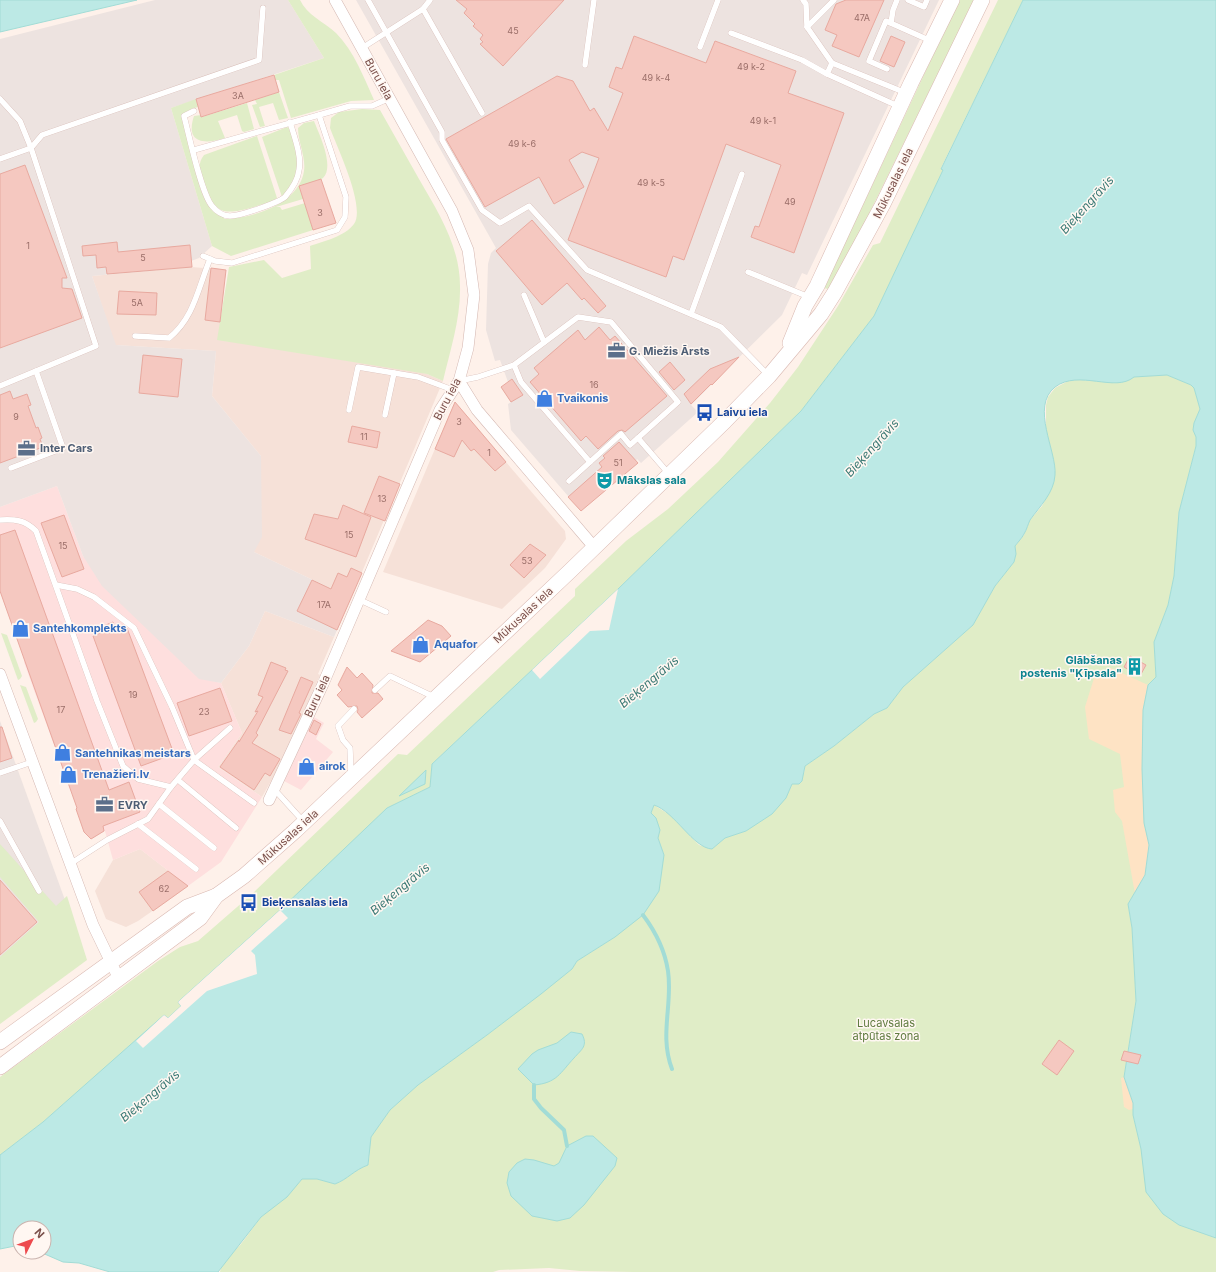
<svg xmlns="http://www.w3.org/2000/svg" width="1216" height="1272" font-family="Inter,sans-serif">
  <rect width="100%" height="100%" fill="#fef1ea"/>
  <!-- residential -->
  <g fill="#f6e1d8">
    <polygon points="192,267 226,270 220,322 427,374 443,381 351,598 254,552 261,456 212,396 216,351 115,345 92,276"/>
    <polygon points="453,406 458,406 565,531 566,539 545,568 502,609 383,572"/>
    <polygon points="265,611 334,637 318,674 320,675 280,765 262,797 218,767 242,733 221,683 249,646"/>
    <polygon points="140,849 188,886 138,921 126,927 106,919 95,891 113,860"/>
  </g>
  <!-- commercial -->
  <g fill="#fedfde">
    <polygon points="57,486 83,556 199,678 221,683 242,733 218,767 262,797 221,862 188,886 140,849 113,860 105,831 91,839 84,832 76,809 79,808 75,802 35,693 24,662 25,660 0,591 0,507"/>
    <polygon points="314,717 324,723 316,739 333,752 301,790 284,781"/>
  </g>
  <!-- industrial -->
  <g fill="#ede3e0">
    <polygon points="155,0 288,0 324,58 171,108 212,246 199,258 191,261 192,267 92,276 116,345 216,351 212,396 261,456 262,537 254,552 351,598 334,637 265,611 249,646 221,683 199,679 102,586 83,556 57,486 0,507 0,39"/>
    <polygon points="356,0 939,0 807,275 802,273 782,315 691,405 698,412 641,463 637,459 636,461 637,463 581,511 511,430 508,404 511,402 501,387 508,382 500,360 495,361 486,330 488,264 491,253 496,248"/>
    <polygon points="0,721 86,958 0,1020"/>
  </g>
  <!-- green -->
  <g fill="#e0edc7">
    <path d="M288 0H300C307 15 324 22 336 33 354 51 364 78 374 100L351 101 291 118 279 80H275L274 75 324 58Z"/>
    <polygon points="959,0 974,0 866,220 828,289 824,288"/>
    <polygon points="998,0 1023,0 941,168 943,170 874,316 801,411 618,589 432,764 430,787 387,808 257,974 136,1041 43,1122 0,1155 0,1077 158,961 180,947 198,941 252,894 398,754 407,755 575,596 575,589 626,541 668,509 718,462 770,403 798,367 838,306 873,245 880,243"/>
    <polygon points="279,92 288,118 279,120 273,103 259,107 265,126 260,127 252,105 257,104 255,100"/>
    <path d="M196 99 198 107 191 109 183 116 200 188 207 204 225 219C253 218 299 204 304 171 306 157 298 142 298 128L304 123 314 121C319 134 335 166 323 178 317 183 306 184 299 186L303 199 276 207H280L282 210 305 203 313 230 231 256 212 246 171 108Z"/>
    <path d="M247 103 254 129 244 132 242 131 237 115 218 121 225 138C204 145 185 143 194 116L201 115 202 117Z"/>
    <path d="M362 109 380 110C393 133 406 156 419 179 438 212 460 246 460 286 461 318 450 351 443 381L427 374 217 340 229 267 264 260 282 278 311 269 310 246C324 241 344 237 354 224 366 207 337 147 330 128L331 118 339 112Z"/>
    <path d="M287 127 291 129C297 160 305 171 282 197L262 137Z"/>
    <path d="M257 136 277 198C272 203 261 204 254 207 222 216 214 214 203 181 200 171 197 164 204 155Z"/>
    <path d="M1167 375 1191 385 1194 388 1200 409 1194 423 1193 430 1196 437V446L1179 512 1174 576 1168 605 1154 642 1156 677 1145 875 1128 904 1132 928 1136 1001 1124 1077 1133 1103V1115L1141 1149 1179 1225 1216 1238V1272H634L580 1271 549 1268 499 1270 493 1272H220L222 1264 241 1244 261 1217 286 1197 302 1179H317L335 1184C348 1179 354 1170 368 1165 371 1156 367 1146 371 1137L390 1110 418 1085 487 1035 572 969 577 961 615 937 664 855 658 838 656 818 651 813 654 805 670 815 699 845 712 849 725 838 746 831 786 798 792 784 804 773 805 766 834 746 874 714 887 708 903 687 973 625 995 586 1014 562 1016 554 1015 546 1024 535 1030 520 1042 506 1051 488 1055 475 1054 464 1046 433V405L1048 397 1055 388 1070 380H1099L1103 382 1134 377Z"/>
    <polygon points="1,633 7,635 22,676 20,679 18,680"/>
    <polygon points="20,685 26,687 38,719 36,722 34,723"/>
    <polygon points="0,844 56,906 67,896 87,960 0,1024 0,957 39,922 0,877"/>
  </g>
  <!-- sand -->
  <g fill="#fee3c4">
    <polygon points="1111,668 1148,685 1143,710 1142,769 1144,823 1149,845 1145,875 1135,894 1122,821 1115,812 1113,790 1124,787 1120,754 1089,739 1085,707 1095,675"/>
    <polygon points="1124,1077 1133,1103 1133,1109 1129,1110 1124,1107 1121,1078"/>
  </g>
  <!-- water -->
  <g fill="#bce9e5" stroke="#a2dcd6">
    <polygon points="0,0 137,0 0,32"/>
    <path d="M1023 0H1216V1238L1179 1225 1163 1214 1146 1192 1141 1149 1133 1115V1103L1124 1077 1136 1001 1132 928 1128 904 1145 875 1149 845 1144 823 1142 769 1143 710 1148 685 1156 677 1154 642 1168 605 1174 576 1179 512 1196 446V437L1193 430 1194 423 1200 409 1194 388 1191 385 1167 375 1134 377C1115 393 1079 369 1055 387 1030 407 1057 451 1055 475 1054 493 1040 506 1030 520 1028 524 1027 529 1024 534 1022 538 1018 542 1015 546L1016 554 1014 562 995 586 973 625 903 687 887 708 874 714 834 746 805 766 802 781 799 784H792L786 798 772 814 746 831 725 838 712 849C693 848 675 812 654 805L651 813 656 818 660 830 658 838 664 855 659 891 643 915 615 937 577 961 572 969 541 994 487 1035 418 1085 390 1110 371 1137 368 1165C354 1170 348 1179 335 1184L317 1179H302L287 1197 261 1217 218 1272H110L79 1263 63 1262 40 1252H44V1228H20V1245L0 1249V1155L43 1122 164 1015 168 1018 181 1006 178 1002 280 910 387 808 430 787 432 764 618 589 801 411 874 316 943 170 941 169Z"/>
    <polygon points="426,770 425,784 399,796"/>
    <path d="M571 1032 582 1034C588 1046 582 1049 574 1058 560 1073 557 1083 534 1085L518 1069 532 1054 538 1050 557 1043Z"/>
    <polygon points="586,1136 593,1136 617,1158 615,1166 584,1205 570,1218 557,1221 532,1216 511,1196 507,1183 509,1172 517,1163 525,1159 534,1160 554,1166 559,1163 567,1146"/>
  </g>
  <!-- pier -->
  <g fill="#fef1ea">
    <polygon points="618,589 609,630 590,631 540,679 532,670"/>
    <polygon points="280,910 288,918 251,951 255,955 257,974 207,991 143,1048 136,1041 164,1015 168,1018 181,1006 178,1002"/>
  </g>
  <g fill="none" stroke-linecap="round" stroke-linejoin="round">
    <!-- stream -->
    <g stroke="#a2dcd6" stroke-width="4">
      <path d="M643 915C655 931 665 951 668 971 673 1004 659 1035 672 1069"/>
      <polyline points="534,1085 534,1099 541,1108 564,1130 567,1146"/>
    </g>
  </g>
  <!-- building -->
  <g fill="#f5c8c0" stroke="#e8a99f">
    <polygon points="456,0 564,0 503,66 480,44 483,42 480,39 483,35 473,26 475,24 464,13 467,9"/>
    <polygon points="846,0 884,0 859,57 832,46 837,35 825,30 836,4"/>
    <polygon points="634,36 706,63 715,41 796,71 788,93 844,113 794,253 751,237 755,226 759,227 781,165 726,144 684,260 673,256 666,277 568,240 599,158 582,152 569,160 584,187 554,204 539,177 485,207 446,139 557,76 573,81 590,111 594,108 608,131 623,93 609,87 616,67 622,69"/>
    <polygon points="891,36 905,42 894,67 880,61"/>
    <polygon points="274,75 279,92 201,117 196,99"/>
    <polygon points="25,165 67,278 62,278 62,288 72,289 82,318 0,348 0,174"/>
    <polygon points="321,179 336,223 313,230 299,186"/>
    <polygon points="532,220 606,306 598,313 584,298 582,300 567,283 542,305 496,251"/>
    <polygon points="117,242 118,252 190,245 192,267 107,274 106,267 97,268 96,255 83,256 82,246"/>
    <polygon points="211,268 226,270 220,322 205,320"/>
    <polygon points="119,291 157,293 156,315 117,314"/>
    <polygon points="599,327 610,340 615,336 667,396 625,432 622,430 618,431 598,449 586,436 581,441 530,382 539,374 534,368 578,330 585,340"/>
    <polygon points="143,355 182,359 178,397 139,393"/>
    <polygon points="739,357 712,385 711,384 691,404 684,394 710,369"/>
    <polygon points="670,362 685,380 674,390 659,372"/>
    <polygon points="512,379 523,395 511,402 501,387"/>
    <polygon points="10,391 13,399 27,394 31,405 28,406 36,428 38,427 42,438 40,439 43,447 0,463 0,395"/>
    <polygon points="455,402 506,462 495,471 474,449 471,451 462,440 454,457 435,449"/>
    <polygon points="352,426 380,432 377,448 348,442"/>
    <polygon points="619,442 638,463 581,511 568,497 602,467 599,463 605,458 603,456"/>
    <polygon points="379,476 400,484 385,521 364,513"/>
    <polygon points="343,505 371,517 356,557 305,539 314,514 338,519"/>
    <polygon points="64,515 84,569 62,577 41,523"/>
    <polygon points="15,530 109,790 129,782 140,812 103,826 104,831 91,839 84,832 76,809 77,808 0,591 0,535"/>
    <polygon points="530,544 546,555 524,578 510,565"/>
    <polygon points="351,568 362,573 337,630 297,611 312,580 331,589 338,573 347,577"/>
    <polygon points="428,620 442,626 451,636 420,662 391,651"/>
    <polygon points="113,622 115,628 123,625 127,628 174,754 141,766 93,636 103,632 101,627"/>
    <polygon points="1130,656 1146,665 1140,676 1124,667"/>
    <polygon points="271,662 286,668 285,670 288,671 256,733 258,735 252,743 280,759 270,776 265,773 254,790 220,767 239,740 239,742 258,711 255,712 263,697 258,695"/>
    <polygon points="347,667 357,678 362,673 373,685 372,693 378,693 383,699 362,718 357,712 358,710 357,706 348,707 337,695 342,690 338,685"/>
    <polygon points="301,677 313,682 299,713 301,714 291,734 279,730"/>
    <polygon points="220,688 232,721 189,736 177,703"/>
    <polygon points="314,720 321,724 316,735 309,731"/>
    <polygon points="0,727 2,727 12,758 0,762"/>
    <polygon points="168,871 188,886 153,911 139,892"/>
    <polygon points="0,880 37,922 0,955"/>
    <polygon points="1059,1040 1074,1051 1057,1075 1042,1064"/>
    <polygon points="1124,1051 1141,1055 1138,1064 1121,1060"/>
  </g>
  <g fill="none" stroke-linecap="round" stroke-linejoin="round">
    <defs>
      <g id="lane">
        <polyline points="368,0 442,132 442,140 482,210 500,223 529,206 587,270 721,327 769,376"/>
        <polyline points="430,0 423,9 482,113"/>
        <polyline points="803,0 806,4 807,27 832,63 827,74"/>
        <polyline points="908,0 924,7 927,0"/>
        <polyline points="891,23 893,10 897,0"/>
        <polyline points="807,27 834,0"/>
        <polyline points="731,33 802,60 827,74 900,107"/>
        <polyline points="700,47 718,0"/>
        <polyline points="362,48 423,9"/>
        <polyline points="832,63 906,93"/>
        <polyline points="585,65 594,0"/>
        <polyline points="887,69 869,61 886,21 931,41"/>
        <polyline points="0,99 20,121 31,148 42,135 259,60 263,8"/>
        <path d="M194 111 184 116C189 135 201 193 212 206 216 211 223 216 230 216 240 216 278 203 285 197 291 190 298 179 299 170 302 156 294 136 290 122"/>
        <polyline points="194,150 319,115"/>
        <polyline points="0,159 31,148 96,346 0,386"/>
        <polyline points="203,256 215,261 232,263 337,230 345,217 346,197 319,115 350,106 372,106 390,98"/>
        <polyline points="748,272 809,297"/>
        <polyline points="524,295 544,342"/>
        <polyline points="691,314 742,174"/>
        <path d="M135 336 169 338C194 318 198 288 210 259"/>
        <polyline points="459,381 478,377 514,365 578,317 611,322 678,402 630,445 621,434 590,462 521,382 514,365"/>
        <polyline points="349,410 358,367 418,377 453,390"/>
        <polyline points="385,415 394,373"/>
        <polyline points="638,438 669,474"/>
        <polyline points="11,468 63,448 36,371"/>
        <polyline points="569,481 590,462"/>
        <path d="M0 520C15 519 25 520 36 531L97 701 123 766 138 779 171 787"/>
        <polyline points="56,585 77,589 94,597 134,628 172,707 194,760 254,803"/>
        <polyline points="360,600 386,612"/>
        <polyline points="375,690 390,676 434,697"/>
        <polyline points="0,773 32,762"/>
        <polyline points="351,774 350,748 343,740 338,726 354,709"/>
        <polyline points="178,780 236,828"/>
        <polyline points="274,789 303,821"/>
        <polyline points="159,804 214,848"/>
        <polyline points="0,821 39,891"/>
        <polyline points="138,824 196,869"/>
        <polyline points="70,864 107,840 148,819 171,787 194,760 230,728"/>
      </g>
      <g id="street">
        <polyline points="459,381 477,410 594,547"/>
        <polyline points="0,674 93,925 119,979"/>
        <polyline points="269,800 323,684 440,410 459,381 468,348 474,295 468,250 452,211 335,0"/>
      </g>
      <g id="secondary">
        <polyline points="790,343 805,306 817,286 911,83 952,0"/>
        <polyline points="0,1042 187,907 216,896 244,876 295,831 570,571 725,421 769,376 821,314 835,292 883,204 982,0"/>
        <polyline points="0,1067 200,918 216,896"/>
      </g>
    </defs>
    <!-- lane casing -->
    <use href="#lane" stroke="#d4b7b1" stroke-width="6"/>
    <!-- street casing -->
    <use href="#street" stroke="#d4b7b1" stroke-width="12"/>
    <!-- secondary casing -->
    <use href="#secondary" stroke="#d9b8b1" stroke-width="16"/>
    <!-- lane -->
    <use href="#lane" stroke="#fff" stroke-width="5.5"/>
    <!-- street -->
    <use href="#street" stroke="#fff" stroke-width="11"/>
    <!-- secondary -->
    <use href="#secondary" stroke="#fff" stroke-width="15"/>
  </g>
  <!-- icons -->
  <defs>
    <symbol id="office-bare" viewBox="-9 -9 18 18"><path d="M-6-3h4V-5.5h4V-3h4V5H-6ZM-1-4.5V-3h2v-1.5ZM-6 0V1H6V0Z" fill="#5c6f8a" stroke="#fff7f2" stroke-width="2.5" paint-order="stroke"/></symbol>
    <symbol id="shop-bare" viewBox="-9 -9 18 18"><path d="M-5-2.5h2.3a2.7 3.5 0 0 1 5.4 0H5L5.5 6h-11ZM-1.5-2.5h3a1.5 2.3 0 0 0-3 0Z" fill="#3f7fe0" stroke="#fff7f2" stroke-width="2.5" paint-order="stroke"/></symbol>
    <symbol id="bus-bare" viewBox="-9 -9 18 18"><path d="M-5-6H5V4H4V6H2V4H-2V6H-4V4H-5ZM-3.5-4V0h7V-4ZM-3.5 1.2v1.5H-2V1.2ZM2 1.2v1.5H3.5V1.2Z" fill="#1a4fb4" stroke="#fff7f2" stroke-width="2.5" paint-order="stroke"/></symbol>
    <symbol id="theatre-bare" viewBox="-9 -9 18 18"><path d="M-5-5.5Q0-4 5-5.5V0Q5 5 0 6Q-5 5-5 0ZM-3.3-2.5H-1v1.5H-3.3ZM1-2.5H3.3v1.5H1ZM-2.8 1Q0 5.5 2.8 1Z" fill="#0f9aa8" stroke="#fff7f2" stroke-width="2.5" paint-order="stroke"/></symbol>
    <symbol id="building-bare" viewBox="-9 -9 18 18"><path d="M-4-6H4V6H1V3H-1V6H-4ZM-2.5-4.3h1.7v1.8h-1.7ZM.8-4.3h1.7v1.8H.8ZM-2.5-1h1.7V.8h-1.7ZM.8-1h1.7V.8H.8Z" fill="#0f9aa8" stroke="#fff7f2" stroke-width="2.5" paint-order="stroke"/></symbol>
  </defs>
  <g fill-rule="evenodd">
    <use href="#office-bare" x="604" y="338" width="25" height="25"/>
    <use href="#shop-bare" x="532" y="386" width="25" height="25"/>
    <use href="#bus-bare" x="692" y="400" width="25" height="25"/>
    <use href="#office-bare" x="14" y="436" width="25" height="25"/>
    <use href="#theatre-bare" x="592" y="468" width="25" height="25"/>
    <use href="#shop-bare" x="8" y="616" width="25" height="25"/>
    <use href="#shop-bare" x="408" y="632" width="25" height="25"/>
    <use href="#building-bare" x="1122" y="654" width="25" height="25"/>
    <use href="#shop-bare" x="50" y="740" width="25" height="25"/>
    <use href="#shop-bare" x="294" y="754" width="25" height="25"/>
    <use href="#shop-bare" x="56" y="762" width="25" height="25"/>
    <use href="#office-bare" x="92" y="792" width="25" height="25"/>
    <use href="#bus-bare" x="236" y="890" width="25" height="25"/>
  </g>
  <g text-anchor="middle" stroke-width="3" stroke-linejoin="round" paint-order="stroke">
    <!-- number labels -->
    <g font-size="9" fill="#9a6e68">
      <text x="862" y="21">47A</text>
      <text x="513" y="34">45</text>
      <text x="751" y="70">49 k-2</text>
      <text x="656" y="81">49 k-4</text>
      <text x="238" y="99">3A</text>
      <text x="763" y="124">49 k-1</text>
      <text x="522" y="147">49 k-6</text>
      <text x="651" y="186">49 k-5</text>
      <text x="790" y="205">49</text>
      <text x="320" y="216">3</text>
      <text x="28" y="249">1</text>
      <text x="143" y="261">5</text>
      <text x="137" y="306">5A</text>
      <text x="594" y="388">16</text>
      <text x="16" y="420">9</text>
      <text x="459" y="425">3</text>
      <text x="364" y="440">11</text>
      <text x="489" y="456">1</text>
      <text x="618" y="466">51</text>
      <text x="382" y="502">13</text>
      <text x="349" y="538">15</text>
      <text x="63" y="549">15</text>
      <text x="527" y="564">53</text>
      <text x="324" y="608">17A</text>
      <text x="133" y="698">19</text>
      <text x="61" y="713">17</text>
      <text x="204" y="715">23</text>
      <text x="164" y="892">62</text>
    </g>
    <!-- street labels -->
    <g font-size="11" fill="#7b504b" stroke="#fff7f2">
      <text transform="translate(379 79) rotate(61)" y="4">Buru iela</text>
      <text transform="translate(893 183) rotate(-64)" y="4">Mūkusalas iela</text>
      <text transform="translate(447 399) rotate(-62)" y="4">Buru iela</text>
      <text transform="translate(523 615) rotate(-43)" y="4">Mūkusalas iela</text>
      <text transform="translate(317 696) rotate(-65)" y="4">Buru iela</text>
      <text transform="translate(288 837) rotate(-42)" y="4">Mūkusalas iela</text>
    </g>
    <!-- service labels -->
    <g font-size="11" font-weight="bold" fill="#4e5e75" stroke="#fff7f2" text-anchor="start">
      <text x="629" y="355">G. Miežis Ārsts</text>
      <text x="40" y="452">Inter Cars</text>
      <text x="118" y="809">EVRY</text>
    </g>
    <!-- shop labels -->
    <g font-size="11" font-weight="bold" fill="#366cbe" stroke="#fff7f2" text-anchor="start">
      <text x="557" y="402">Tvaikonis</text>
      <text x="33" y="632">Santehkomplekts</text>
      <text x="434" y="648">Aquafor</text>
      <text x="75" y="757">Santehnikas meistars</text>
      <text x="319" y="770">airok</text>
      <text x="82" y="778">Trenažieri.lv</text>
    </g>
    <!-- transit labels -->
    <g font-size="11" font-weight="bold" fill="#164399" stroke="#fff7f2" text-anchor="start">
      <text x="717" y="416">Laivu iela</text>
      <text x="262" y="906">Bieķensalas iela</text>
    </g>
    <!-- culture labels -->
    <g font-size="11" font-weight="bold" fill="#0d838f" stroke="#fff7f2" text-anchor="start">
      <text x="617" y="484">Mākslas sala</text>
      <text x="1122" y="664" text-anchor="end">Glābšanas<tspan x="1122" dy="13">postenis "Ķīpsala"</tspan></text>
    </g>
    <!-- park labels -->
    <g font-size="11" fill="#5f7b3f" stroke="#fff7f2">
      <text x="886" y="1027">Lucavsalas<tspan x="886" dy="13">atpūtas zona</tspan></text>
    </g>
    <!-- water labels -->
    <g font-size="12" font-style="italic" fill="#3a7974" stroke="#fff7f2">
      <text transform="translate(1087 205) rotate(-48)" y="4">Bieķengrāvis</text>
      <text transform="translate(872 448) rotate(-48)" y="4">Bieķengrāvis</text>
      <text transform="translate(649 682) rotate(-40)" y="4">Bieķengrāvis</text>
      <text transform="translate(400 889) rotate(-40)" y="4">Bieķengrāvis</text>
      <text transform="translate(150 1096) rotate(-40)" y="4">Bieķengrāvis</text>
    </g>
  </g>
  <!-- north arrow -->
  <g transform="translate(32 1240) rotate(48)"><circle r="19" fill="#fff7f2" stroke="#cab4af"/>
  <path d="M0-3L7 15L0 10L-7 15Z" fill="#ed4a4e"/>
  <text y="-6" font-size="11" font-weight="bold" text-anchor="middle" fill="#7b504b">N</text>
  </g>
</svg>
